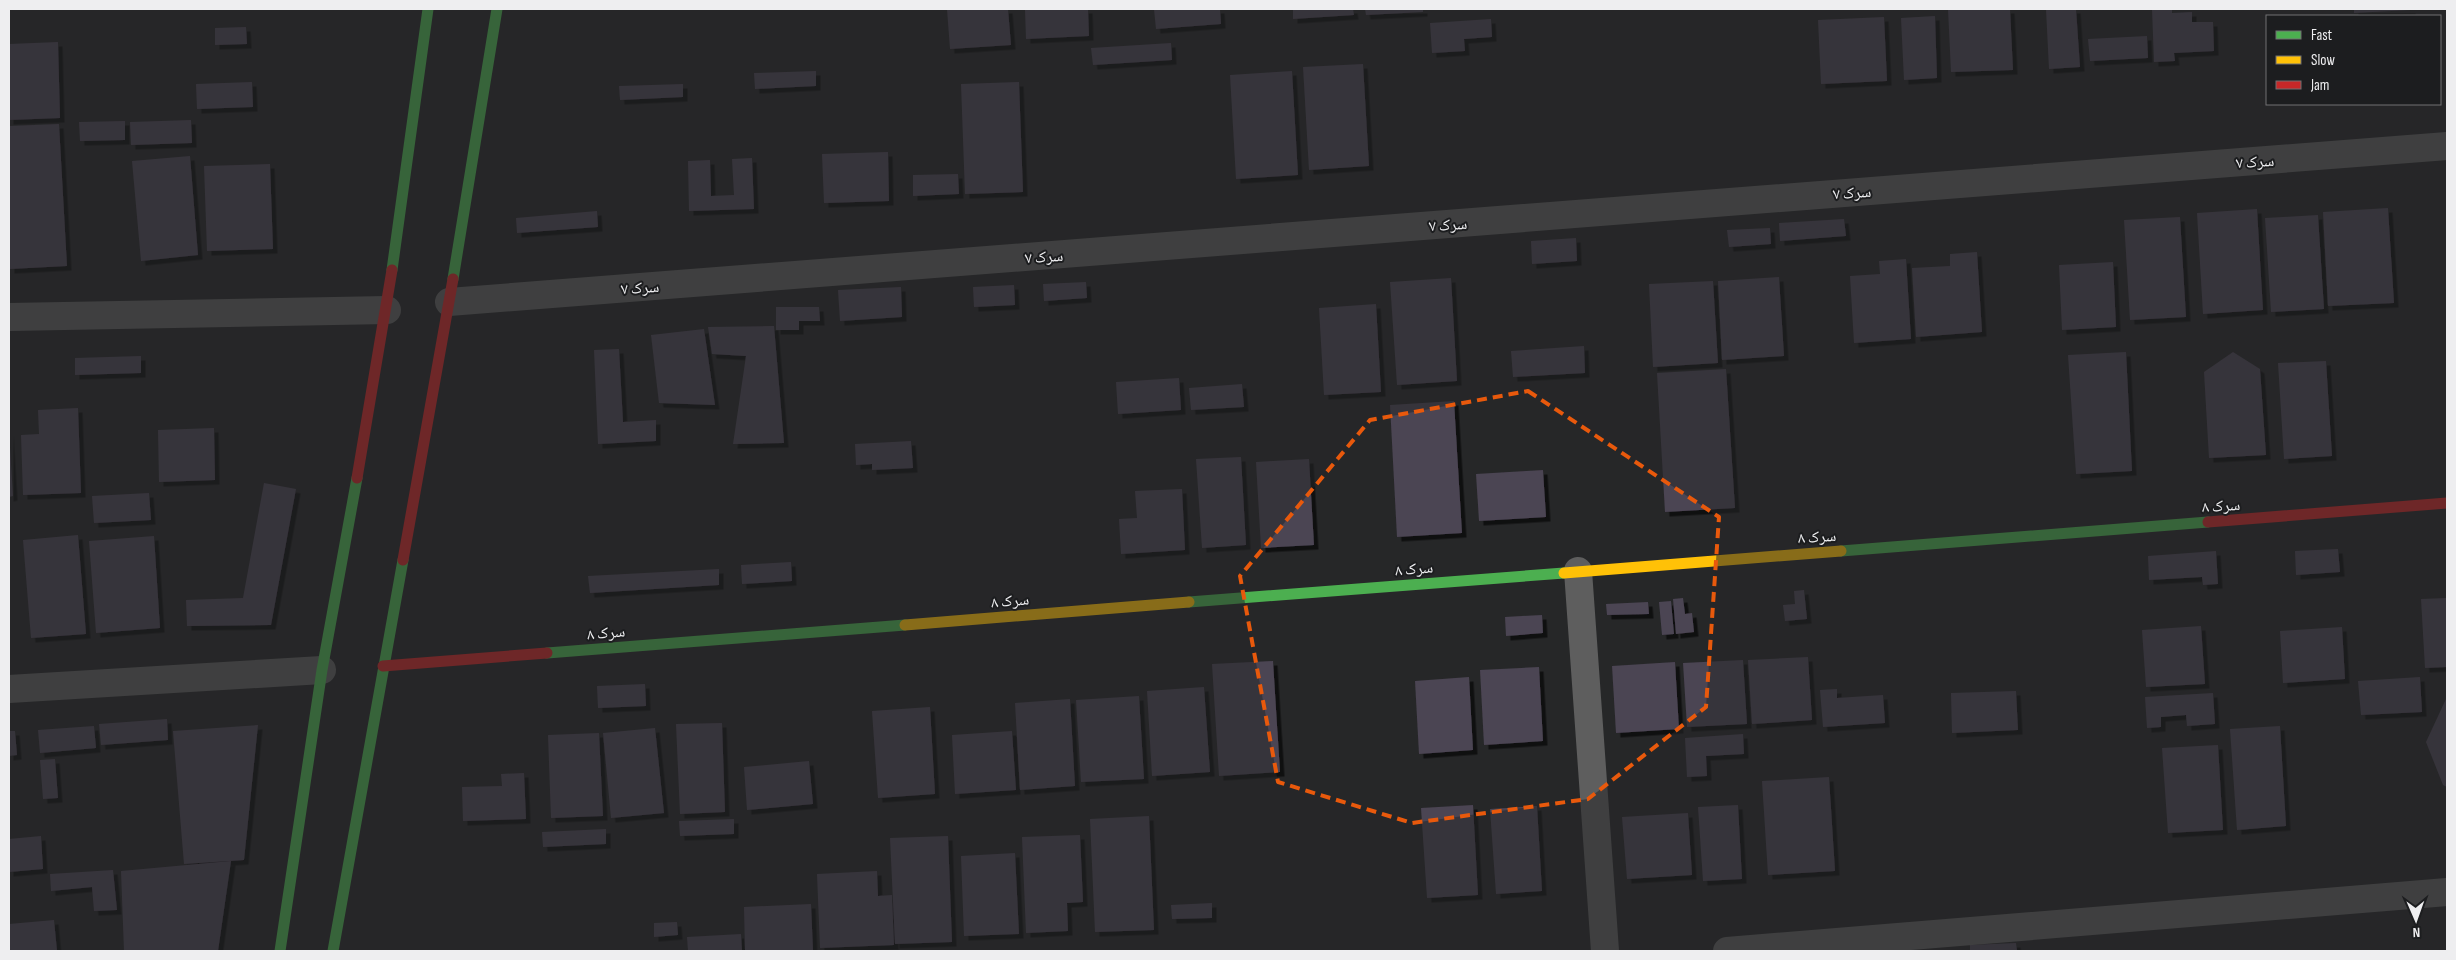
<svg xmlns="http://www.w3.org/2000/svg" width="2456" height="960" font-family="'Sofia Sans Condensed','Noto Naskh Arabic',sans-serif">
  <defs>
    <filter id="shadow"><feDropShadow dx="4.5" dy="4.5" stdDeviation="0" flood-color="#0009"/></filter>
  </defs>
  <rect width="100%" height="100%" fill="#262728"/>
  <!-- building -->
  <g fill="#4b4453" filter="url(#shadow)">
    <polygon points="947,9 1008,9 1011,45 950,49"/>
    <polygon points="1025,9 1088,9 1089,36 1026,39"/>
    <polygon points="1154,9 1220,9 1221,24 1156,29"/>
    <polygon points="1293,9 1353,9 1354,15 1293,19"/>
    <polygon points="1365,9 1423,9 1423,12 1366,15"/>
    <polygon points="1948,9 2010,9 2013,70 1951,72"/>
    <polygon points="2046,9 2076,9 2080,67 2049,69"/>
    <polygon points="2152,9 2172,9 2172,13 2192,12 2192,22 2213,22 2214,51 2174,53 2175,61 2154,62"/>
    <polygon points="2354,9 2411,9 2411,10 2354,13"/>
    <polygon points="1935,16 1937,78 1904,80 1901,18"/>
    <polygon points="1884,17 1887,81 1821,84 1818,20"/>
    <polygon points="1491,19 1492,37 1464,39 1465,51 1432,53 1430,23"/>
    <polygon points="246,27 247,44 215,45 215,28"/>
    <polygon points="2147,36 2148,58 2090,61 2088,39"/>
    <polygon points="58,42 60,118 9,120 9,44"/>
    <polygon points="1171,43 1172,60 1093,65 1091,48"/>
    <polygon points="1363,64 1369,166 1309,170 1303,67"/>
    <polygon points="816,71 816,86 755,89 754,73"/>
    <polygon points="1292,71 1298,175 1236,179 1230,75"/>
    <polygon points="252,82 253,107 197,109 196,84"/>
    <polygon points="1019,82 1023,192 965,194 961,84"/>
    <polygon points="683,84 683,97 620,100 619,86"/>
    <polygon points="191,120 192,143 131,145 130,122"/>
    <polygon points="125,121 125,140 80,141 79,122"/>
    <polygon points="59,124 67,266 10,269 9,126"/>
    <polygon points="888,152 889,201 824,203 822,154"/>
    <polygon points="190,156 198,255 141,261 132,161"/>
    <polygon points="752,158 754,209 689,211 688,161 710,160 711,196 734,195 732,159"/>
    <polygon points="270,164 273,249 207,251 204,166"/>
    <polygon points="958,174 959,194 913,196 913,175"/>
    <polygon points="2388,208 2394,303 2328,306 2323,212"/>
    <polygon points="2257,209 2263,310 2203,314 2197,213"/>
    <polygon points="597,211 598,227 517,233 516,218"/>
    <polygon points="2318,215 2324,309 2271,312 2265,218"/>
    <polygon points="2180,217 2186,317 2130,320 2124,220"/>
    <polygon points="1844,219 1846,236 1780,241 1779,223"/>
    <polygon points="1770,228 1771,244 1729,247 1727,230"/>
    <polygon points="1576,238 1577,261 1532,264 1531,241"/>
    <polygon points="1977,252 1982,332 1916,337 1912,268 1950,266 1950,254"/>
    <polygon points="1906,259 1911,339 1854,343 1850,276 1880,274 1879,261"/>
    <polygon points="2113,262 2116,327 2062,330 2059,265"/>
    <polygon points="1779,277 1784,356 1722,360 1718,281"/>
    <polygon points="1451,278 1457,381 1397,385 1390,282"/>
    <polygon points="1713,281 1718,363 1653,367 1649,284"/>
    <polygon points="1086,282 1087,298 1044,301 1043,284"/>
    <polygon points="1014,285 1015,305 974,307 973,287"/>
    <polygon points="901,287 902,317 840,321 838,290"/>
    <polygon points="1376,304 1381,392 1324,395 1319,308"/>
    <polygon points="776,307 819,307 820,321 799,321 799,330 776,330"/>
    <polygon points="774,326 784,443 733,444 746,356 712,354 708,327"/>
    <polygon points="704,329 715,405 659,403 651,335"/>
    <polygon points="1584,346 1585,373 1513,377 1511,351"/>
    <polygon points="619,349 623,422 656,420 656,441 598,444 594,350"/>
    <polygon points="2126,352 2132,471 2076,474 2068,355"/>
    <polygon points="2233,352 2260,369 2266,455 2209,458 2204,372"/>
    <polygon points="141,356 141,373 75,375 75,358"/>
    <polygon points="2326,361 2332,456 2284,459 2278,363"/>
    <polygon points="1726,369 1735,508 1665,512 1657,373"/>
    <polygon points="1179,378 1181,410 1118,414 1116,382"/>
    <polygon points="1242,384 1244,407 1191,410 1189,388"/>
    <polygon points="1454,401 1462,533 1397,537 1390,405"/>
    <polygon points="78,408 81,493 23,495 21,435 39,434 38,410"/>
    <polygon points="214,428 215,480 159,482 158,430"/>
    <polygon points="9,431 13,496 9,497"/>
    <polygon points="911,441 913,468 872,470 872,464 856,465 855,444"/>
    <polygon points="1241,457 1246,545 1202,548 1196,459"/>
    <polygon points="1309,459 1314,545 1261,548 1256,462"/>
    <polygon points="1543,470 1546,517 1479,521 1476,474"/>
    <polygon points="264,483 296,489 271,625 187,626 186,600 243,598"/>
    <polygon points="1182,489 1185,550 1121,554 1119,519 1137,518 1135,491"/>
    <polygon points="149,493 151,520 94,523 92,496"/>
    <polygon points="78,535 86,634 31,638 23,540"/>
    <polygon points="154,536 160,628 96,633 89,541"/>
    <polygon points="2338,549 2340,572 2296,575 2295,551"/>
    <polygon points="2216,551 2218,584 2203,585 2202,577 2149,580 2148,556"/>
    <polygon points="791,562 792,581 742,584 741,565"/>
    <polygon points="719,569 719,585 590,593 588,576"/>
    <polygon points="1804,590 1807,619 1785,621 1783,605 1795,604 1794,591"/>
    <polygon points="1683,598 1685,614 1692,613 1694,632 1676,634 1673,599"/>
    <polygon points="2447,598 2447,667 2425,668 2421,599"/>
    <polygon points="1671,601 1674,634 1662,635 1659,602"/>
    <polygon points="1648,602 1649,614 1607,615 1606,604"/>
    <polygon points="1542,615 1543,633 1506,636 1505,617"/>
    <polygon points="2201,626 2205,684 2146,687 2142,630"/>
    <polygon points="2342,627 2345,679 2283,683 2280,631"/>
    <polygon points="1808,657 1812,720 1752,724 1748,660"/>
    <polygon points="1743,660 1747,724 1687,727 1683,663"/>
    <polygon points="1273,661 1280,772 1219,776 1212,664"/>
    <polygon points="1675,662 1679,729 1616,733 1612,666"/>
    <polygon points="1539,667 1543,741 1484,745 1480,670"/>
    <polygon points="1469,677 1473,750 1419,754 1415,681"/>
    <polygon points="2420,677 2422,712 2361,715 2358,681"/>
    <polygon points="645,684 646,706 598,708 597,686"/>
    <polygon points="1204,687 1210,772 1152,776 1147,691"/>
    <polygon points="1837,689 1837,698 1883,695 1885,723 1823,727 1820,690"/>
    <polygon points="2016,691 2018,730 1952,733 1951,693"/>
    <polygon points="2213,693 2215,724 2187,726 2186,715 2161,717 2161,727 2147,728 2145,697"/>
    <polygon points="1139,696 1144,779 1081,782 1076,700"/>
    <polygon points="1070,699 1075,786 1020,790 1015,703"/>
    <polygon points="2446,699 2447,699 2447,787 2443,785 2426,742"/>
    <polygon points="930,707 935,794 878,798 872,711"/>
    <polygon points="167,719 168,740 101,745 99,724"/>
    <polygon points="722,723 725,812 680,814 676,724"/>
    <polygon points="258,725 244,860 184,864 173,731"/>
    <polygon points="94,726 96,748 40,753 38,730"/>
    <polygon points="2280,726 2286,826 2237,830 2230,729"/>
    <polygon points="655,728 664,813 611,818 603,733"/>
    <polygon points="9,731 15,731 17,755 9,756"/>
    <polygon points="1012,731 1016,790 955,794 952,735"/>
    <polygon points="599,733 603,816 551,818 548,735"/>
    <polygon points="1743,734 1744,754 1706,756 1707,776 1687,777 1685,738"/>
    <polygon points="2218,745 2223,830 2168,833 2162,748"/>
    <polygon points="55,759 58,798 43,799 40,760"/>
    <polygon points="809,761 813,804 747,810 744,767"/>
    <polygon points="524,773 526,819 463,821 462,787 502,786 501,774"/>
    <polygon points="1829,777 1835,871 1768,875 1762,781"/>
    <polygon points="1473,805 1478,895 1427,898 1421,808"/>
    <polygon points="1738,805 1742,879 1703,881 1698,807"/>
    <polygon points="1537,806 1542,891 1496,894 1490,809"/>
    <polygon points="1688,813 1692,875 1627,879 1622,817"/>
    <polygon points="1149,816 1154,930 1095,932 1090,819"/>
    <polygon points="734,819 734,834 680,836 679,821"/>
    <polygon points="606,829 606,844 543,847 542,832"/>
    <polygon points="1080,835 1083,902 1067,903 1068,931 1026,933 1022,837"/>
    <polygon points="41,836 43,869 9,872 9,839"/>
    <polygon points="948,836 952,942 895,944 890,838"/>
    <polygon points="1015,853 1019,934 964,936 961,856"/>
    <polygon points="231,861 218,951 124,951 121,871"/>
    <polygon points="113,870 117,910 94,911 92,887 51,891 50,874"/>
    <polygon points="877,871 878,896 892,895 894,945 820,948 817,874"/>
    <polygon points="1212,903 1212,918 1172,919 1171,905"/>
    <polygon points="811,904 813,951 745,951 744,907"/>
    <polygon points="54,920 57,951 9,951 9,924"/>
    <polygon points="677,922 678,935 654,937 654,923"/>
    <polygon points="741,934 742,951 688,951 687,937"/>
    <polygon points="2016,943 2017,951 1970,951 1970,945"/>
  </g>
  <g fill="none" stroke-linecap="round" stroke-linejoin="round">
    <!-- street -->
    <g stroke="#5e5e5e" stroke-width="28">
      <polyline points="449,302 2447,146"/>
      <polyline points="9,317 387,310"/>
      <polyline points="1578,571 1605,951"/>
      <polyline points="9,689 322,670"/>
      <polyline points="1727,951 2447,892"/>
    </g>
    <!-- fast -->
    <g stroke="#4caf50" stroke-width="11">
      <polyline points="392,270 428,9"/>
      <polyline points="453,279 497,9"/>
      <polyline points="1841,551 2208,522"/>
      <polyline points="1189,602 1564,573"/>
      <polyline points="547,653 905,625"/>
      <polyline points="280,951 322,670 357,478"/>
      <polyline points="333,951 403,560"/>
    </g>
    <!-- slow -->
    <g stroke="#ffc107" stroke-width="11">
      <polyline points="1564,573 1841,551"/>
      <polyline points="905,625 1189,602"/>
    </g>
    <!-- jam -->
    <g stroke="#c62828" stroke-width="11">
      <polyline points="357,478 392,270"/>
      <polyline points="2208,522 2447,503"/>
      <polyline points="403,560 453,279"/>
      <polyline points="383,666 547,653"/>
    </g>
  </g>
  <!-- marked area -->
  <path d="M0 0H2456V960H0ZM1528 391 1719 517 1706 707 1588 799 1412 823 1278 782 1240 576 1370 420Z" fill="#262728" fill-opacity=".55" fill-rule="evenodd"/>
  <path fill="none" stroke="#e8590c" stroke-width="4" stroke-dasharray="10 6" stroke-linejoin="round" d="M1528 391 1719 517 1706 707 1588 799 1412 823 1278 782 1240 576 1370 420Z"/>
  <g text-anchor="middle" stroke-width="4" stroke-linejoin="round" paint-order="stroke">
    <!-- street labels -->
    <g font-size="16" fill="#eeeef0" stroke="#1c1d1f">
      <text transform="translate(2255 161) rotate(-4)" y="6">سرک ۷</text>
      <text transform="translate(1852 192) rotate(-4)" y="6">سرک ۷</text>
      <text transform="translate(1448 224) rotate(-4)" y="6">سرک ۷</text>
      <text transform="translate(1044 256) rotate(-4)" y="6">سرک ۷</text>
      <text transform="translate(640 287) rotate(-4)" y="6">سرک ۷</text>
      <text transform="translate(2221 505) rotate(-4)" y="6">سرک ۸</text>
      <text transform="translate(1817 536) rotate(-4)" y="6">سرک ۸</text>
      <text transform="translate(1414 568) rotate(-5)" y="6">سرک ۸</text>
      <text transform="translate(1010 600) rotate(-5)" y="6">سرک ۸</text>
      <text transform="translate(606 632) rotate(-5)" y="6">سرک ۸</text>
    </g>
  </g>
  <!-- border -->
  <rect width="2456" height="960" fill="none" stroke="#eeeef0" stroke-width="20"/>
  <!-- legend -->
  <rect x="2266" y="15" width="175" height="90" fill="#1c1d1f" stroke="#707173"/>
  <rect x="2276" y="31" width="25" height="8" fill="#4caf50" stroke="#707173"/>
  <text x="2311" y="40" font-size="15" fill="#eeeef0">Fast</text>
  <rect x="2276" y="56" width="25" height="8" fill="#ffc107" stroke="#707173"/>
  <text x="2311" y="65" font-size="15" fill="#eeeef0">Slow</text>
  <rect x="2276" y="81" width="25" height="8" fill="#c62828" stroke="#707173"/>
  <text x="2311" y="90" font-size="15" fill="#eeeef0">Jam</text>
  <!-- north arrow -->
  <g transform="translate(2416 920) rotate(178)" stroke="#1c1d1f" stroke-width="4" paint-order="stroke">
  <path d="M0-4L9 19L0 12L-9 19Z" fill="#eeeef0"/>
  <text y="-8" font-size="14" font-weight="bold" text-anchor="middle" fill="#eeeef0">N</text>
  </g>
</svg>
